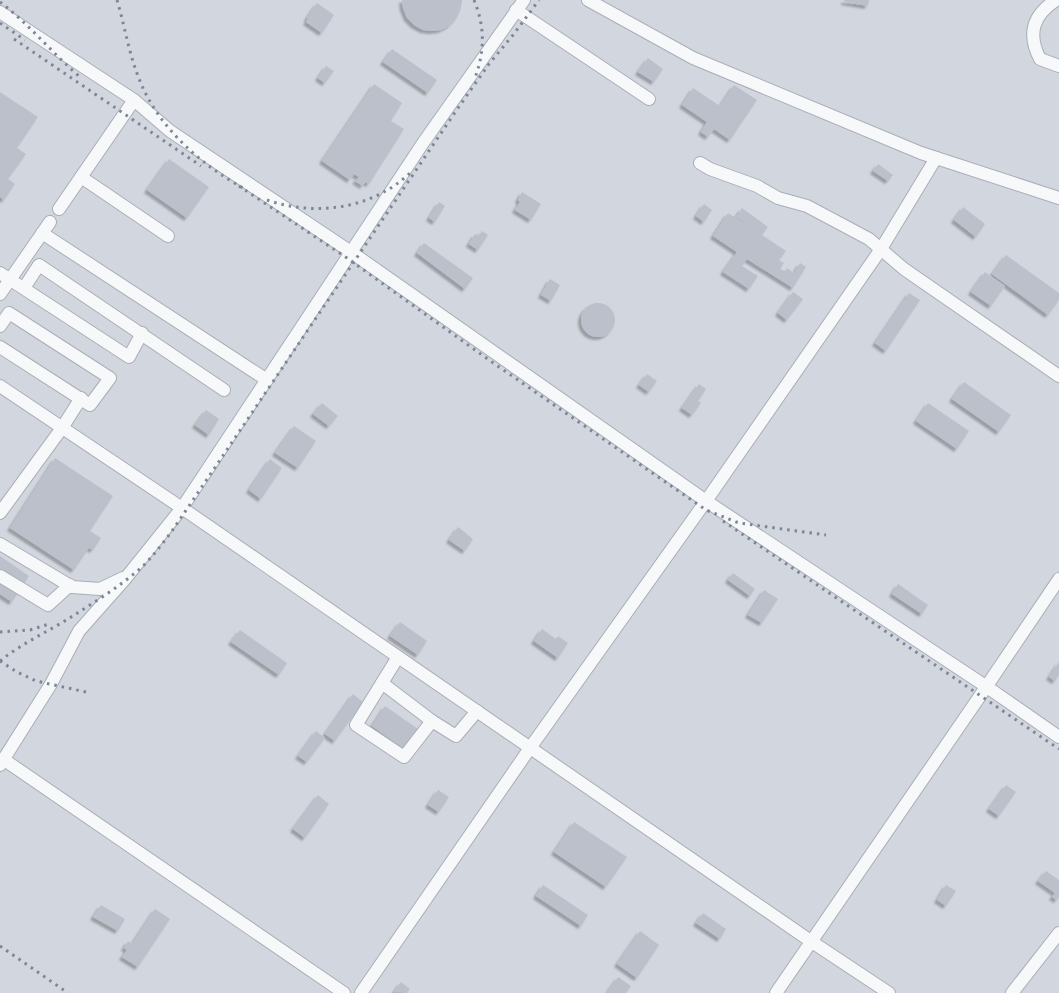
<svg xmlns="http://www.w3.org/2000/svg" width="1059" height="993" font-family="'Sofia Sans Condensed',sans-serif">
  <defs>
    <filter id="shadow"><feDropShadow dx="-3" dy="3" stdDeviation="1" flood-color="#0004"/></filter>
  </defs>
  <rect width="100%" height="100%" fill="#e4e7ec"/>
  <!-- built -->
  <rect fill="#d2d6de" x="0" y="0" width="1059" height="993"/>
  <!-- building -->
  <g fill="#bbc0ca" filter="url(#shadow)">
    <polygon points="402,0 462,0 462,2 460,11 456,19 449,26 441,30 432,31 423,30 414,25 407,18 403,8"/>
    <polygon points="844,0 869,0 868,6 844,2"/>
    <polygon points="317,3 334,15 322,33 306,22 308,19 307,18"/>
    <polygon points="392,49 437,80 428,93 383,62"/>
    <polygon points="648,58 663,69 654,82 638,72"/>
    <polygon points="326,66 334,71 325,83 318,78"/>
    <polygon points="374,84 402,103 391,121 404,129 369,184 365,182 363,186 355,181 359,177 354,174 350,180 322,161"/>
    <polygon points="734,85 757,100 730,140 714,129 708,137 701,132 707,122 682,105 693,88 720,106"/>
    <polygon points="0,92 38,117 17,148 26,154 8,179 15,184 4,200 0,197"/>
    <polygon points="169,159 209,187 187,218 147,190"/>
    <polygon points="878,164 893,175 888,181 873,171"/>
    <polygon points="522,192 541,204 531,220 515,210 520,202 518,200"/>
    <polygon points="439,202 445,206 435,222 429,218"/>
    <polygon points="704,204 712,210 704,222 696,216"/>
    <polygon points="963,207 985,224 976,237 954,220"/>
    <polygon points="742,208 768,227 762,235 786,251 779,260 784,263 780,269 785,271 787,268 794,273 800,263 806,267 793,288 747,259 742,266 758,276 749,289 723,272 737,252 713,236 728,213 752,228 736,217"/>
    <polygon points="482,231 488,235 478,250 469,244 475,234 479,236"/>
    <polygon points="424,243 473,278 465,289 417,253"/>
    <polygon points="1006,255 1059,293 1059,300 1048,315 992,274"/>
    <polygon points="985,272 1005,286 991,306 971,292"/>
    <polygon points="550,279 560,285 551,301 541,295"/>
    <polygon points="793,292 803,299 787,320 778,313"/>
    <polygon points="909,293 920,300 886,351 875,343"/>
    <circle cx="598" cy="320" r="17"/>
    <polygon points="647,374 657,381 649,392 639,385"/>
    <polygon points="964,382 1011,415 999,432 952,399"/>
    <polygon points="699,384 706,389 698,401 701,403 692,415 682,408"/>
    <polygon points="322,403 338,416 329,426 313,414"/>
    <polygon points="928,403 969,431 957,449 916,421"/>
    <polygon points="206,410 219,419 209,435 195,425"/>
    <polygon points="294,426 316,441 298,468 275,453"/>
    <polygon points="55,458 113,496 90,531 101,538 93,550 89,548 74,570 10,528"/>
    <polygon points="270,459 282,468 261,499 249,490"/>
    <polygon points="458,527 473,539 465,551 449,540"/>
    <polygon points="0,556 29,576 12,602 0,594"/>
    <polygon points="733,573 755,589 750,596 728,580"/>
    <polygon points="898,584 928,605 922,614 892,594"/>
    <polygon points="764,590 778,599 762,623 748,615"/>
    <polygon points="400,622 427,641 418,655 390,636"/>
    <polygon points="542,629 556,639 558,636 568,643 558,658 534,641"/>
    <polygon points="240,630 287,663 279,675 231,642"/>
    <polygon points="1059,662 1059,675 1055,681 1049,677"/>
    <polygon points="353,694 363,702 335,741 325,734"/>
    <polygon points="385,706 418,729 404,749 372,726"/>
    <polygon points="316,731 325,738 307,762 298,756"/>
    <polygon points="1006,785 1016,792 999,816 989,809"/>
    <polygon points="438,790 449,797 439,812 428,805"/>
    <polygon points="318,795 329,804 305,838 293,829"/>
    <polygon points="574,822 627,857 606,887 554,852"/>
    <polygon points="1046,871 1059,880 1059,897 1057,900 1052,897 1055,893 1038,881"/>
    <polygon points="543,885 588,915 581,926 536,896"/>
    <polygon points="946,885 956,891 946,906 937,900"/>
    <polygon points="101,905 125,919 118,931 93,917"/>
    <polygon points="155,909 170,919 138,967 122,957 127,950 124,948 128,941 132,944"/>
    <polygon points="703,913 726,929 720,939 696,923"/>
    <polygon points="640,931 659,945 637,978 617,964"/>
    <polygon points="618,977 631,986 626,993 607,993"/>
    <polygon points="401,982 410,989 407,993 394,992"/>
  </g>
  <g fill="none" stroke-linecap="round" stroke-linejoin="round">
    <defs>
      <g id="minor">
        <polyline points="588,0 693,58 921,153 1059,198"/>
        <path d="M1056 0C1033 15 1027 34 1040 59L1059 66"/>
        <polyline points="516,10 649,99"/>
        <polyline points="0,12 134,100 170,131 351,252 706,501 987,687 1059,737"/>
        <polyline points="700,163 710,169 757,186 778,198 807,206 869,239 904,269 1059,376"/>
        <polyline points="81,177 168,236"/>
        <polyline points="59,209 134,100"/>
        <polyline points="42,233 267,380"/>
        <polyline points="0,273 129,357 142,333"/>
        <polyline points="24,288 39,265 224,390"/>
        <polyline points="0,294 50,222"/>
        <polyline points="0,326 9,313 110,378 90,405 0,347"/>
        <polyline points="0,386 182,508 812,942 889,993"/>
        <polyline points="0,513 62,428 81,398"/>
        <polyline points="0,544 72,587 100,589 123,578"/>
        <polyline points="0,576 48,605 70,585"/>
        <polyline points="398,657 356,725 404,757 432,721"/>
        <polyline points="382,683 432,721 456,736 477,711"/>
        <polyline points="3,759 344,993"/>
        <polyline points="0,765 51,684 79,631 125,579 182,508 423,143 524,0"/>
        <polyline points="361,993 530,748 706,501 881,249 936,158"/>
        <polyline points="776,993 980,696 1059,579"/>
        <polyline points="1012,993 1059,933"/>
      </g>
    </defs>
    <!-- minor casing -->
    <use href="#minor" stroke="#a9aeb7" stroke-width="14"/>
    <!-- minor -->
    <use href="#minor" stroke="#f7f8fa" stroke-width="12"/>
    <!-- rail -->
    <g stroke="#7d8696" stroke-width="3" stroke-dasharray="2.5 5" stroke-linecap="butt">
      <path d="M117 0C125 27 129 55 140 81 158 127 202 166 245 189"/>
      <path d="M474 0C485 27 485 50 475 78"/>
      <path d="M0 2C29 24 52 53 80 77"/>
      <polyline points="0,23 25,40"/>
      <polyline points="14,39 201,166"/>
      <polyline points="239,186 347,258 489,360 706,510 739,523 826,535"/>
      <path d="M267 200C316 217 373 209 411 172"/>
      <polyline points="723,521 1059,749"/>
      <polyline points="0,632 30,630 49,624"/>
      <path d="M0 661C21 644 45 633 68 619 93 603 121 586 143 566 154 555 163 543 172 531L458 108 489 64 513 35 539 0"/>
      <polyline points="0,661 17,672 36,681 86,692"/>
      <polyline points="0,946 68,993"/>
    </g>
  </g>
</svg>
